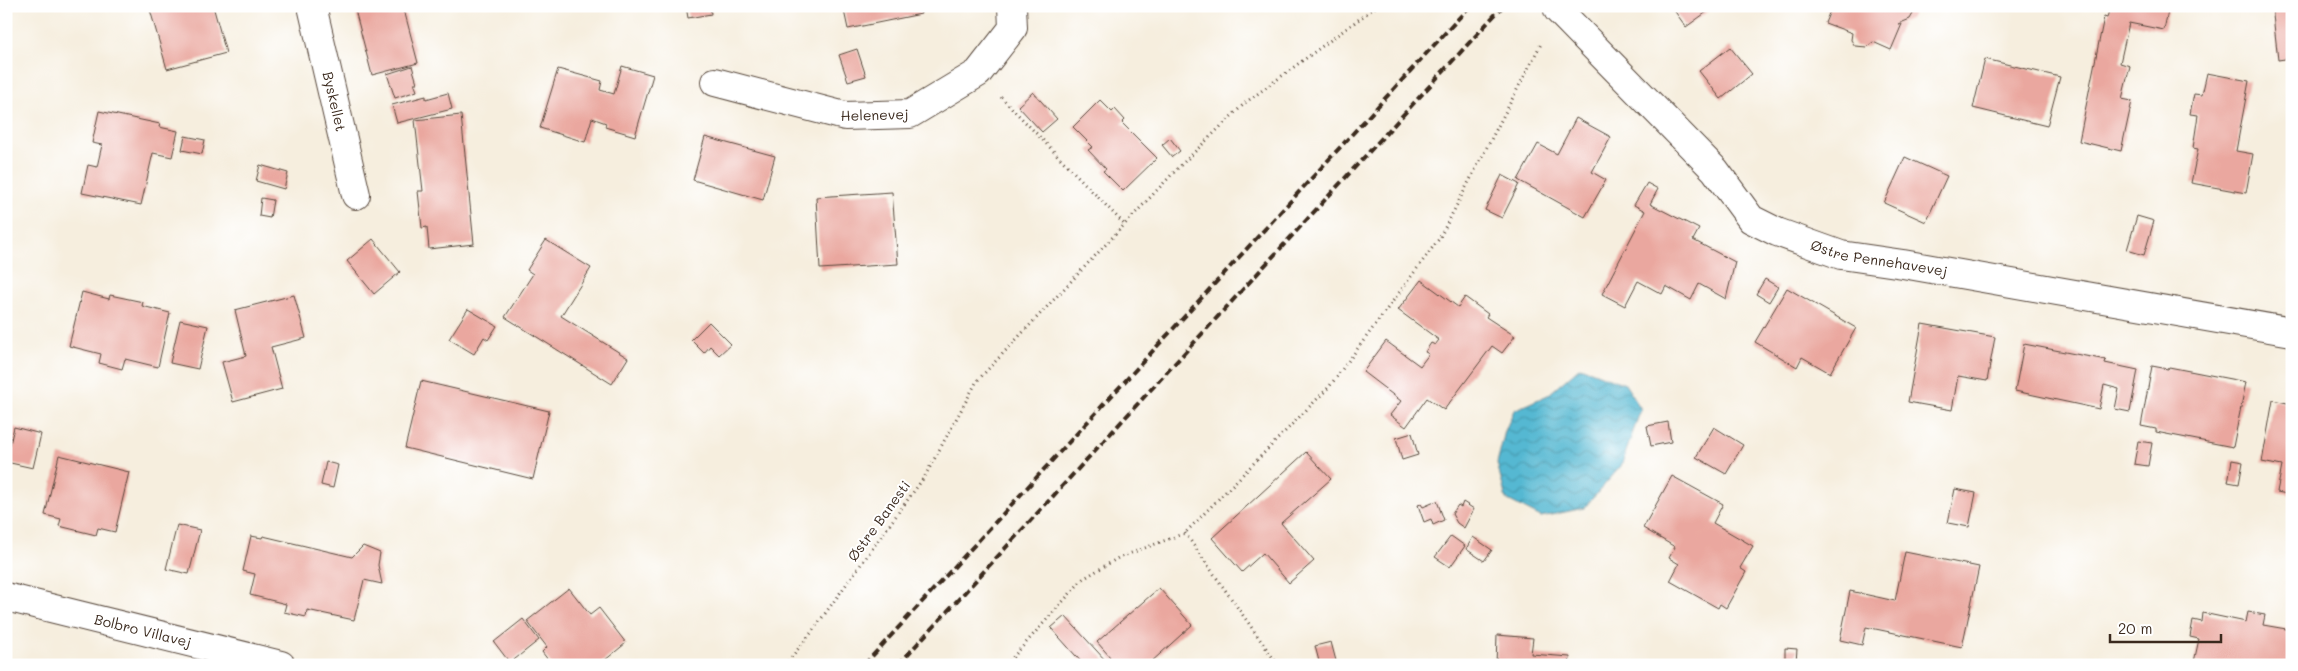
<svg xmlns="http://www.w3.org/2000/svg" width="2298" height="671" font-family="Mali,sans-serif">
  <defs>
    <pattern id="water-waves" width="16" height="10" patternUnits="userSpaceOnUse" patternTransform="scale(1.25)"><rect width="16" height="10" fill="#54b8d2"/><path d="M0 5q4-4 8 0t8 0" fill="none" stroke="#4796aa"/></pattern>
  </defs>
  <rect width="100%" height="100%" fill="#fff"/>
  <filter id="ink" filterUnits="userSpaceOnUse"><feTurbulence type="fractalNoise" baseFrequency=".02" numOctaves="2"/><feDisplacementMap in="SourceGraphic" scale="10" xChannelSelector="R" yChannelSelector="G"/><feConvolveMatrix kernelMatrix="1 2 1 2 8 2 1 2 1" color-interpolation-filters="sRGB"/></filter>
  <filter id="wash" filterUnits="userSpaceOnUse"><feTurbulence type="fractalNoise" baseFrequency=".0096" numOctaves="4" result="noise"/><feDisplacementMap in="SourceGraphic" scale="20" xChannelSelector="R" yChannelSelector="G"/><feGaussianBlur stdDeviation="1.12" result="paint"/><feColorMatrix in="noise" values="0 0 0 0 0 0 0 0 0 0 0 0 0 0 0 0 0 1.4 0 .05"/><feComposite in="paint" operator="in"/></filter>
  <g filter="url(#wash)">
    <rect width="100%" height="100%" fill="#f6eede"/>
    <!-- water -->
    <polygon fill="url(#water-waves)" stroke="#487178" points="1580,367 1625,384 1641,409 1621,466 1584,508 1541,517 1506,499 1497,463 1505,431 1514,410 1548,395"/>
    <g id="blocks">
      <!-- building -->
      <g fill="#eaa79f">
        <polygon points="149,6 213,6 226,53 167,69"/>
        <polygon points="354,6 403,6 418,63 372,75"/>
        <polygon points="686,6 710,6 711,14 688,18"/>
        <polygon points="843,6 919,6 921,14 848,29"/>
        <polygon points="1671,6 1715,6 1686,27"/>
        <polygon points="1819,6 1914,6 1914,12 1910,19 1898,24 1902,24 1891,50 1873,42 1867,47 1855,46 1851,40 1852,33 1825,23 1830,11"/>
        <polygon points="2110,6 2169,6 2164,30 2129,23 2120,63 2130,66 2122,99 2132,101 2121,151 2079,141 2104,17 2107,18"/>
        <polygon points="2272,6 2292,6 2292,58 2278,60"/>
        <polygon points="1730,47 1752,74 1721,99 1699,71"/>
        <polygon points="857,49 866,76 848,81 839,55"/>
        <polygon points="1985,59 2060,77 2047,126 1973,108"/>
        <polygon points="412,66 417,83 414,83 417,91 395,98 387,74"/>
        <polygon points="622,66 653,75 635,136 605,127 606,123 592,118 585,142 540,128 558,69 602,81 600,90 614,94"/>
        <polygon points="2207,73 2249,81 2236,151 2253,154 2246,193 2191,183 2198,149 2193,148 2198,115 2190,114 2194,94 2202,95"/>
        <polygon points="1033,92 1057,119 1042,132 1018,106"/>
        <polygon points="448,93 452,109 397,123 392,105 426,96 426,99"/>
        <polygon points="1100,100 1112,112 1115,109 1125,120 1122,123 1157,158 1123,191 1103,171 1106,169 1088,150 1093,147 1073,127"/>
        <polygon points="99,111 160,124 159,127 178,131 172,157 153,153 141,205 82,193 88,165 97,167 102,145 92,143"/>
        <polygon points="461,115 474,244 429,249 427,227 422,228 418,191 423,191 415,120"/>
        <polygon points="1576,118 1611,137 1592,172 1606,180 1585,217 1518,180 1538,144 1557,154"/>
        <polygon points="185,136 205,140 202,154 182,150"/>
        <polygon points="705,137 775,156 763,200 693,180"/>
        <polygon points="1170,138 1180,151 1172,157 1162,145"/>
        <polygon points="1905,157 1947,176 1926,222 1884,203"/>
        <polygon points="260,165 288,173 284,189 256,181"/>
        <polygon points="1502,175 1519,184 1502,218 1485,210"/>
        <polygon points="1647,183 1658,189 1650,204 1699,229 1693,240 1735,262 1726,299 1699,284 1691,300 1666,286 1662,294 1638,281 1625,306 1602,294 1645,211 1634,205"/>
        <polygon points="892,192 898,264 820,269 816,197"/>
        <polygon points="261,198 273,200 270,218 259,216"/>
        <polygon points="2137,216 2154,221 2144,255 2127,250"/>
        <polygon points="373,239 400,272 374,294 347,261"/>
        <polygon points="546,240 591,268 561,316 628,358 612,384 505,317 533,274 527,270"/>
        <polygon points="1765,279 1778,287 1769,302 1756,294"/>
        <polygon points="1421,280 1458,307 1465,297 1488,314 1486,317 1515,336 1502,353 1492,346 1444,410 1427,398 1406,427 1390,415 1401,401 1363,372 1386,341 1420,366 1429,354 1425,352 1431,343 1435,345 1439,340 1398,310"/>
        <polygon points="1787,288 1856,328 1830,373 1802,357 1797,367 1755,342"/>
        <polygon points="82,292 109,299 110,295 143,302 142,306 170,313 158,367 125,359 122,369 99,363 101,354 69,346"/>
        <polygon points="294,295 306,338 271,347 282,389 233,402 222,362 246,356 235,310"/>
        <polygon points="468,309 497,326 488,340 484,337 474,354 449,339"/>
        <polygon points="180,320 208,326 198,369 170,363"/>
        <polygon points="709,322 731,344 719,355 710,346 704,353 691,340"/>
        <polygon points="1922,324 1995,337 1987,381 1958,376 1952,410 1908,402"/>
        <polygon points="2024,344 2106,360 2105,363 2138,370 2130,412 2115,409 2119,389 2104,385 2099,409 2015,391"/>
        <polygon points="2152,366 2168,369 2169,367 2246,382 2233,447 2156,432 2156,429 2141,426"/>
        <polygon points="421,381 549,411 533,479 405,448"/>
        <polygon points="2273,400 2292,404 2292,495 2277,492 2282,466 2262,462"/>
        <polygon points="1668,422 1671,442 1651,446 1647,426"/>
        <polygon points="14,427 41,434 33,468 6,462"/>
        <polygon points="1714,427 1743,445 1726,474 1696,457"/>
        <polygon points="1412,433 1418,455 1402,460 1396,438"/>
        <polygon points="2138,441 2152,443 2148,466 2134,464"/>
        <polygon points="1306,452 1331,479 1281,523 1314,561 1289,583 1263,553 1242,572 1212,538"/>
        <polygon points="59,455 129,472 115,532 98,528 96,535 59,526 61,519 45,515"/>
        <polygon points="2232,460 2243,462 2239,484 2228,482"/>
        <polygon points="326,462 338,465 333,488 321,485"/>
        <polygon points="1672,476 1723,504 1713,523 1753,546 1740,568 1746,572 1726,608 1720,604 1718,608 1670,581 1679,564 1669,558 1675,547 1643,528"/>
        <polygon points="1955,489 1976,493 1969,527 1948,523"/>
        <polygon points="1437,501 1444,520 1433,525 1431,519 1424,522 1418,505 1421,504 1423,507"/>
        <polygon points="1463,502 1474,509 1464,528 1457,523 1452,514 1458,505 1461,507"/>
        <polygon points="177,525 200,530 189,574 166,569"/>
        <polygon points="251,536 262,538 263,536 352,557 363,546 380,553 378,565 382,584 364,580 354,620 307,610 306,617 284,612 286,604 250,595 255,574 243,571"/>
        <polygon points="1451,536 1465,546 1450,567 1435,557"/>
        <polygon points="1473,537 1492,550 1484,561 1466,549"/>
        <polygon points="1905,552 1979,567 1962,647 1866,627 1862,645 1840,640 1850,591 1895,601"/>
        <polygon points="569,588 590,615 599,608 626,643 599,665 552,665 542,652 547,647 527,621"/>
        <polygon points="1159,588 1192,625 1150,663 1152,665 1117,665 1097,642"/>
        <polygon points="2248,612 2265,615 2263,625 2292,630 2292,665 2208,665 2194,662 2199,639 2190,637 2193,620 2202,622 2203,613 2246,622"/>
        <polygon points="1065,616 1106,661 1102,665 1084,665 1051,628"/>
        <polygon points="523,619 539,640 510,663 494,642"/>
        <polygon points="1497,635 1533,638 1531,654 1570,657 1569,665 1496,665"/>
        <polygon points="1331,642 1336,661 1320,665 1315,646"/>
        <polygon points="1785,648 1797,649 1796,662 1785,661"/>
      </g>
    </g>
  </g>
  <g filter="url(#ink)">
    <use href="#blocks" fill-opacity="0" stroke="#57473b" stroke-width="1"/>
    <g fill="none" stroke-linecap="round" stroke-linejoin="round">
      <defs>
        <g id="minor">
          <path id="s1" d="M312 6 356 195"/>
          <path id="s2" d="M1558 10 1715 170 1751 219 1777 232 1841 255 1903 264 2292 332"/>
          <path id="s3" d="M715 82 845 116 910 114 978 73 1013 28 1012 6"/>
          <path id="s4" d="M6 597 281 665"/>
        </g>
      </defs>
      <!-- minor casing -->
      <use href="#minor" stroke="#57473b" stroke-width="30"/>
      <!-- path -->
      <g stroke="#57473b" stroke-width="3" stroke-dasharray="1 4" stroke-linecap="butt">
        <polyline points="1001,97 1124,224"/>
        <polyline points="1185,533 1278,665"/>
        <polyline points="785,665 811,633 925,476 977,381 1177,169 1245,103 1377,6"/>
        <polyline points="1006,665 1083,579 1118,558 1185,533 1329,387 1439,239 1542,42"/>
      </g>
      <!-- minor -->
      <use href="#minor" stroke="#fff" stroke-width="28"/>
      <!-- rail -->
      <g stroke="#3b2a1e" stroke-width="4" stroke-dasharray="8 4" stroke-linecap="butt">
        <polyline points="864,665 1470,6"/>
        <polyline points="898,665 1503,6"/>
      </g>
    </g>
  </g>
  <g text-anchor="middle" stroke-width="4" stroke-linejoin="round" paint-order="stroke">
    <!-- street labels -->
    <g font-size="14" fill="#3b2a1e" stroke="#fff">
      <text dy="5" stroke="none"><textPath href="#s1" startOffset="98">Byskellet</textPath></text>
      <text dy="5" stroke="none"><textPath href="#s3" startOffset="164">Helenevej</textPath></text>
      <text dy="5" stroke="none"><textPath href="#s2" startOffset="420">Østre Pennehavevej</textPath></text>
      <text transform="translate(879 521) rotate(-54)" y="5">Østre Banesti</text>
      <text dy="5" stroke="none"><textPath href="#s4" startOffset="141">Bolbro Villavej</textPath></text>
    </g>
  </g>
  <!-- margin -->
  <rect width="2298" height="671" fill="none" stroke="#fff" stroke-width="25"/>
  <!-- scale -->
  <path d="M2110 634v8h111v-8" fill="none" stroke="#3b2a1e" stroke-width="2.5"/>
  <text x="2118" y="634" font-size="15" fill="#3b2a1e" stroke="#ffffff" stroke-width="4" paint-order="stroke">20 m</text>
</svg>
